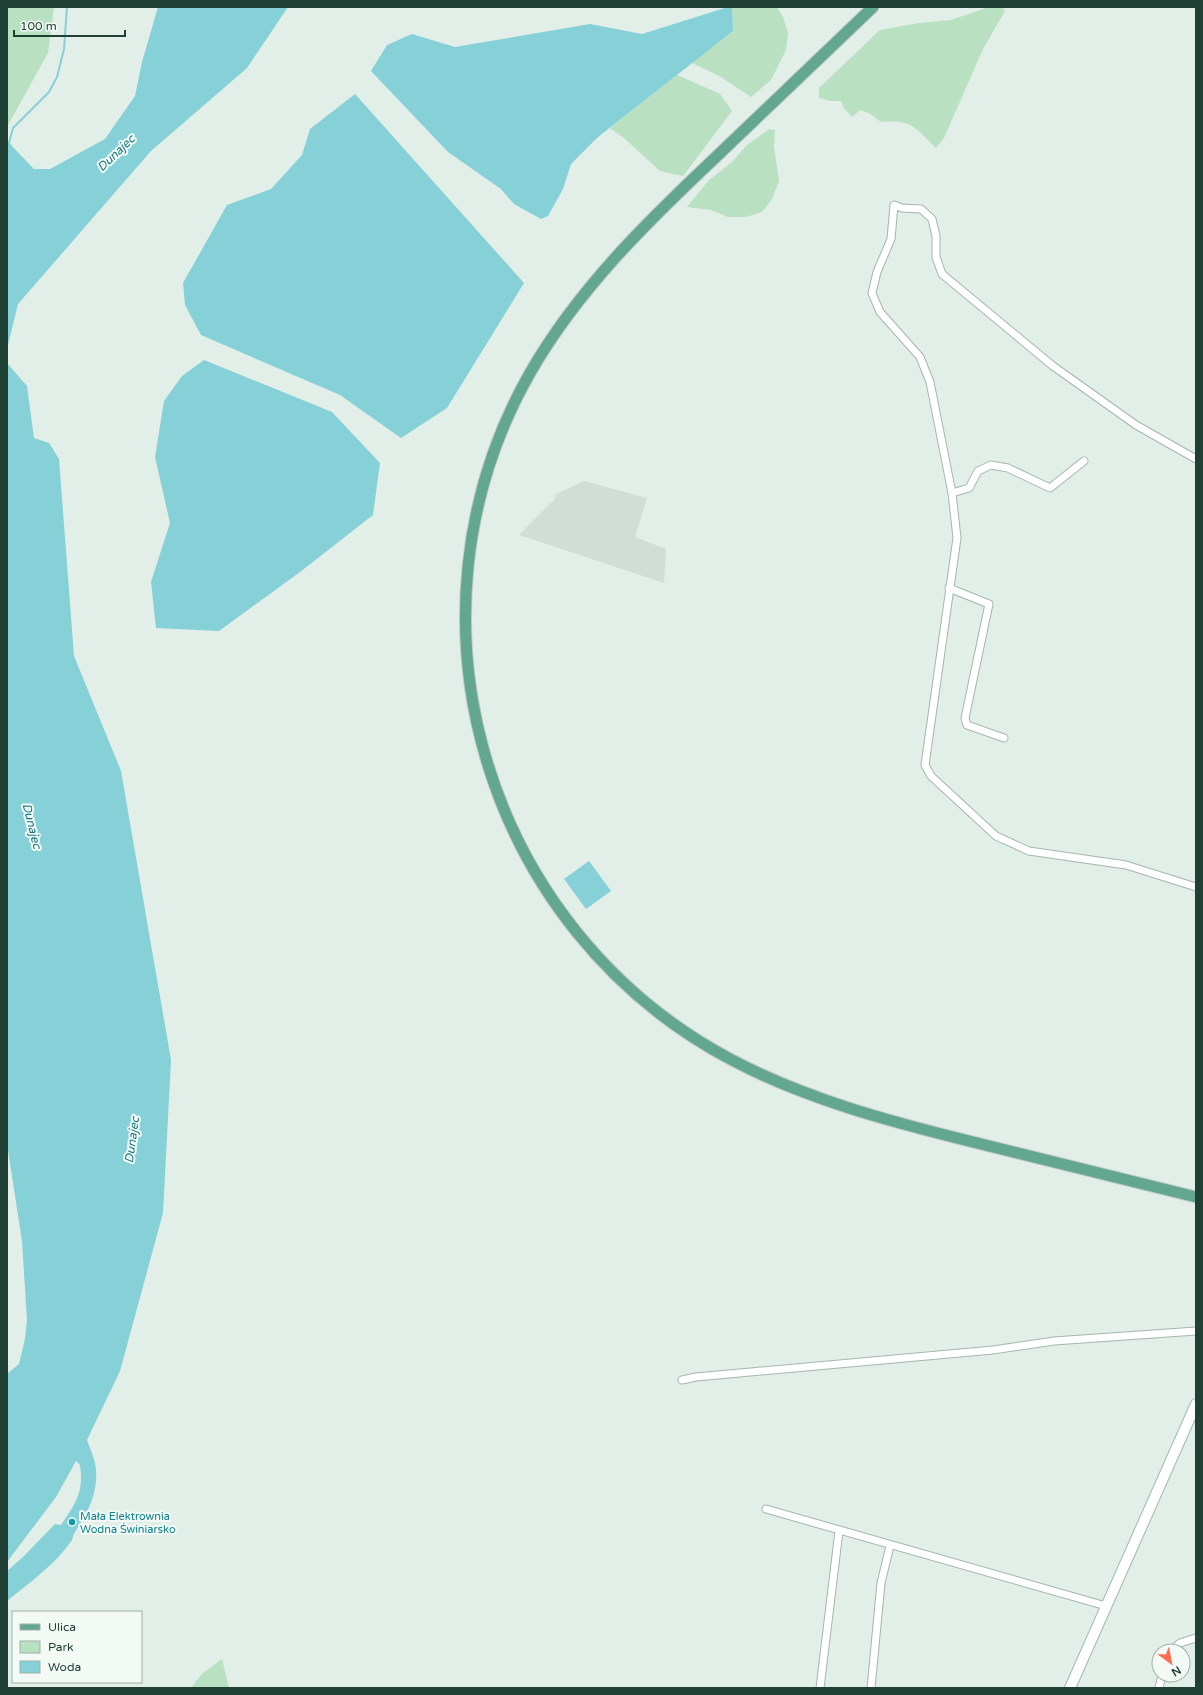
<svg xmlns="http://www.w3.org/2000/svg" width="1203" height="1695" font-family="'Varela Round',sans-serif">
  <rect width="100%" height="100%" fill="#e2eee8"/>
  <!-- built -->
  <polygon fill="#d0ded7" points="584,481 647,498 635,537 666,549 664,583 519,535 555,499 556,494"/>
  <!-- green -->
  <g fill="#b9e0c1">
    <polygon points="7,7 54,7 48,53 7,127"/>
    <polygon points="732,7 777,7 783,17 788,33 786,50 771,80 751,97 721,77 692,63 733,31"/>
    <path d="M989 7H1002L1005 11 983 49 944 138 936 148C915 127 912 119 881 122L869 113 860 110 852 117 844 108 841 101H830L819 98V88L880 30 919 23 951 20Z"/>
    <polygon points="677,75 720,94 732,111 683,176 660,171 624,138 610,128"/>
    <polygon points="769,129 775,130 774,147 779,181 772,199 762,212 746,217 728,217 711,210 687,207 708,181 732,162 746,146"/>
    <polygon points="222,1659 229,1688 191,1688 202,1674"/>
  </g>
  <!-- water -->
  <g fill="#86d0d7">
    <polygon points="158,7 288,7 247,68 151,151 18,304 7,349 7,144 9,143 34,169 50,169 105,139 135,96 142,62"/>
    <polygon points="728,7 732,7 733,31 598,137 571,164 563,189 548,216 541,219 514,204 501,189 448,152 371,71 387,45 412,34 455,47 590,24 642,34"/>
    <polygon points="355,94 524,283 447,408 401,438 340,395 201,335 185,305 183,283 227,205 271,189 302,155 310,129"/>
    <polygon points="204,360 332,412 380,463 373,515 300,572 219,631 156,628 151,582 170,523 155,457 164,401 182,376"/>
    <path d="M7 363 27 386 34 438 49 443 59 459 74 656 121 771 171 1060 163 1213 120 1371 87 1440C90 1449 95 1459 96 1469 98 1493 88 1513 75 1532 73 1535 73 1537 72 1540 55 1565 30 1582 7 1601V1571L23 1557 55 1524 61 1525C76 1503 84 1492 80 1465L76 1461 56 1497 7 1562V1374L19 1364 25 1339 27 1320 22 1241 7 1144Z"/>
    <polygon points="589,861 611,891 586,909 564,879"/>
  </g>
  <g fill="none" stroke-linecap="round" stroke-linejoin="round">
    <!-- stream -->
    <polyline stroke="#86d0d7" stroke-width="2" points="10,145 9,143 13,128 49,92 57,77 64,49 67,7"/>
    <defs>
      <g id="street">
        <polyline points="1196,459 1136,425 1053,366 942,274 936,257 936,236 932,219 921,209 902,208 894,205 891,239 877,272 872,293 880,312 920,357 930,382 952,493 957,538 925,765 931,776 996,836 1029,851 1126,865 1196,887"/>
        <polyline points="952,493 969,488 978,471 991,465 1008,468 1050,488 1084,461"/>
        <polyline points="949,588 989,604 965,718 967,725 1004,738"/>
        <polyline points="682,1380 696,1377 993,1350 1054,1341 1196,1331"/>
        <polyline points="766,1509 1106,1606"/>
        <polyline points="1171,1651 1180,1643 1196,1638"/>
        <polyline points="820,1688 839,1531"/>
        <polyline points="871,1688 881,1583 890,1546"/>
        <polyline points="1159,1688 1162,1675"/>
      </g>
      <polyline id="secondary" points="1070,1688 1196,1404"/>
      <path id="primary" d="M873 7C821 57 769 106 717 156 648 221 578 289 530 373 391 617 485 930 732 1060 806 1099 888 1121 969 1141 1045 1160 1121 1178 1196 1197"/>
    </defs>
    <!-- street casing -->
    <use href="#street" stroke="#a4b6af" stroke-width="9"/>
    <!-- secondary casing -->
    <use href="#secondary" stroke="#9fbaaf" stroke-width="12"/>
    <!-- primary casing -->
    <use href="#primary" stroke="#c1cac7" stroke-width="13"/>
    <!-- street -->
    <use href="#street" stroke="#fff" stroke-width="7"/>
    <!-- secondary -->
    <use href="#secondary" stroke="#fff" stroke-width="10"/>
    <!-- primary -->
    <use href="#primary" stroke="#63a791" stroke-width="11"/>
  </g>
  <!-- markers -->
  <circle fill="#0f9aa8" stroke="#f3faf6" stroke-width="1.5" cx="72" cy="1522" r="4"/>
  <g text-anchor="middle" stroke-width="4" stroke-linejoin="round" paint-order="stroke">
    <!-- culture labels -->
    <g font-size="11" fill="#0d838f" stroke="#f3faf6" text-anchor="start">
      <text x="80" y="1520">Mała Elektrownia<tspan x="80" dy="13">Wodna Świniarsko</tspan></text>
    </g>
    <!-- water labels -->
    <g font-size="12" font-style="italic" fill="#157782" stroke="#f3faf6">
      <text transform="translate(116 153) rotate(-44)" y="4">Dunajec</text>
      <text transform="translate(32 826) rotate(76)" y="4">Dunajec</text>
      <text transform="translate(132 1140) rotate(-82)" y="4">Dunajec</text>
    </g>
  </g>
  <!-- border -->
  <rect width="1203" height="1695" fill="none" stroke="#204036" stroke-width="16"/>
  <!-- legend -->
  <rect x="12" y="1611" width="130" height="72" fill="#f3faf6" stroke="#9fb0a9"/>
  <rect x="20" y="1624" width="20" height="6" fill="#63a791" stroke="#9fb0a9"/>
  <text x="48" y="1631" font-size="12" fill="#204036">Ulica</text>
  <rect x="20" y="1641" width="20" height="12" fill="#b9e0c1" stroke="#9fb0a9"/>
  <text x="48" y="1651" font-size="12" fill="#204036">Park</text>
  <rect x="20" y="1661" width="20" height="12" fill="#86d0d7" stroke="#9fb0a9"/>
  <text x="48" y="1671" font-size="12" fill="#204036">Woda</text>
  <!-- north arrow -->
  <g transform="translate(1171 1663) rotate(148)"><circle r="19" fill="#f3faf6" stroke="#9fb0a9"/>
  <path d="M0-3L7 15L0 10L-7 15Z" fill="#fd6f50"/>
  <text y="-6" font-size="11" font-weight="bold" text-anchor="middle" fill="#204036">N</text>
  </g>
  <!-- scale -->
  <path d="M14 30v6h111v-6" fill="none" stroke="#204036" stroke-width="2"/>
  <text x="20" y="30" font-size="12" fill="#204036" stroke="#f3faf6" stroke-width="3" paint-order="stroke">100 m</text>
</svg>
